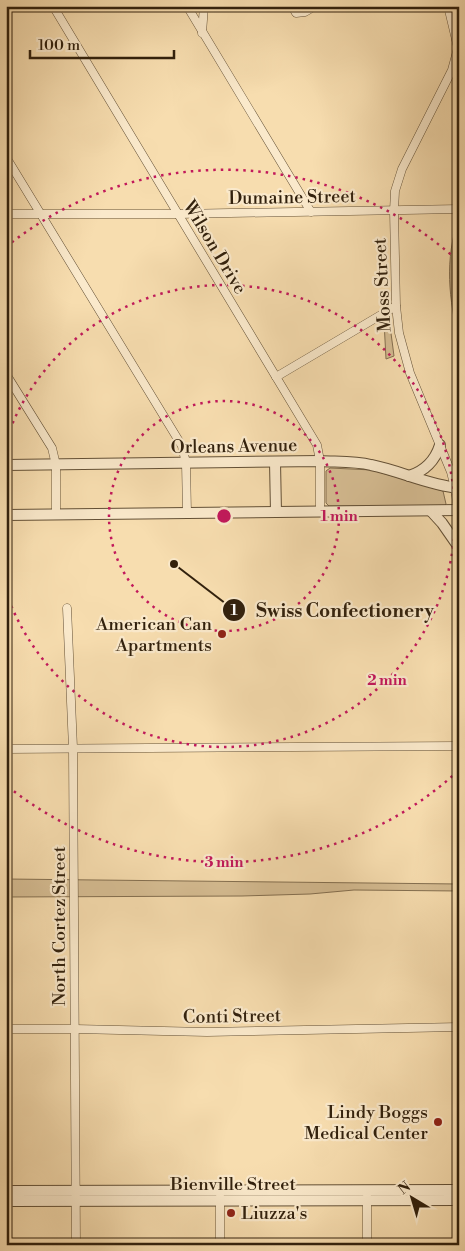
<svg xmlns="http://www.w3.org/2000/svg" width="465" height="1251" font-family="'Libre Bodoni',serif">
  <rect width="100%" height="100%" fill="#f7ddaf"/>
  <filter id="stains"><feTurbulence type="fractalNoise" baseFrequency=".004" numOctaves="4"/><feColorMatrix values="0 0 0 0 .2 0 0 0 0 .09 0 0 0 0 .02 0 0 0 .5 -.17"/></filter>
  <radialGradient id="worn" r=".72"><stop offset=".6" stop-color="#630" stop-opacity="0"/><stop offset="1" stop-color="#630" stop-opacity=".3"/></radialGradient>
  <!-- green -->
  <g fill="#d6bd93" stroke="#846f50">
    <polygon points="389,318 394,356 386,359 384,321"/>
    <polygon points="330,468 372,470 443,491 446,504 444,506 329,506 326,503 326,471"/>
    <polygon points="6,879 459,884 459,891 354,890 310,894 242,896 6,897"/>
  </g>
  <!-- water -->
  <path fill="#b49d78" stroke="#806b4d" d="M459 217V342C449 298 444 261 459 217Z"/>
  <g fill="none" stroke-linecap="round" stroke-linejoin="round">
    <defs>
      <g id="minor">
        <polyline points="53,6 317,445 320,461 320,512"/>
        <polyline points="187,6 311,212"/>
        <polyline points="292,6 296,13 305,12 315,6"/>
        <polyline points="448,6 458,48 452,70 402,169 395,191 394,211 396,306 399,333 410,373 451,472 455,488 458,510 459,568"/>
        <polyline points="202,33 204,6"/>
        <polyline points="6,157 182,446 186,463 187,513"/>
        <polyline points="6,214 178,214 459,209"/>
        <polyline points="6,374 52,448 56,465 56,514"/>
        <polyline points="276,377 396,306"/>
        <polyline points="67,608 73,748 76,1245"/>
        <polyline points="6,749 459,746"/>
        <polyline points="6,1029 75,1029 207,1032 459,1027"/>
        <polyline points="220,1197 220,1245"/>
        <polyline points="367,1197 367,1245"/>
      </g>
      <g id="tertiary">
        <polyline points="275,462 276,512"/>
        <path d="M6 465 320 461C337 462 355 461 371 465 401 471 428 485 459 488"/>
        <path d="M409 476C425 471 435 461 440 445"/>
        <polyline points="431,511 442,523 458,546"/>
        <polyline points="6,515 459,510"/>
        <polyline points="6,1191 459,1190"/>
        <polyline points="6,1201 459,1200"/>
      </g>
    </defs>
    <!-- minor casing -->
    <use href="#minor" stroke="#635036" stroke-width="9"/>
    <!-- tertiary casing -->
    <use href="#tertiary" stroke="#635036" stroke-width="12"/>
    <!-- minor -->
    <use href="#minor" stroke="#fae9cb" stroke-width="8"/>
    <!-- tertiary -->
    <use href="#tertiary" stroke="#fae9cb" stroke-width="10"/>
  </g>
  <!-- distance rings -->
  <g fill="none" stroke="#c2185b" stroke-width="2.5" stroke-dasharray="2.5 5">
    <circle cx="224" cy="516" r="115"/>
    <path d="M7 437A231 231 0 1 1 7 595"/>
    <path d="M458 771A346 346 0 0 1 6 785M6 247A346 346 0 0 1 458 261"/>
  </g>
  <!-- markers -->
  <g fill="#8f2418" stroke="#fae9cb" stroke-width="2">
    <circle cx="222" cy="634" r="5"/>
    <circle cx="438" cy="1122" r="5"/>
    <circle cx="231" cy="1213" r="5"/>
  </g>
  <g text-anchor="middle" stroke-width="4.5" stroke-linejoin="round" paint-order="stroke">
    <!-- street labels -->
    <g font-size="18" fill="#32210d" stroke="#fae9cb">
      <text transform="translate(292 197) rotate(-1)" y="6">Dumaine Street</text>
      <text transform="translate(215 247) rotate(59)" y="6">Wilson Drive</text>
      <text transform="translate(382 285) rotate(-93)" y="6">Moss Street</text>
      <text transform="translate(234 446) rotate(-1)" y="6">Orleans Avenue</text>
      <text transform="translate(59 926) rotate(-90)" y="6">North Cortez Street</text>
      <text transform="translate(232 1016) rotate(-1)" y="6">Conti Street</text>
      <text x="233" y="1190">Bienville Street</text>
    </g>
    <!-- poi labels -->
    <g font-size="18" fill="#32210d" stroke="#fae9cb" text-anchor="end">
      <text x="212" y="630">American Can<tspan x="212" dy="21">Apartments</tspan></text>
      <text x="428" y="1118">Lindy Boggs<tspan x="428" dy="21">Medical Center</tspan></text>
      <text x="241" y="1219" text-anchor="start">Liuzza's</text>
    </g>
  </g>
  <circle cx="224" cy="516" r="8" fill="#c2185b" stroke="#fae9cb" stroke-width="2.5"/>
  <g font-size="15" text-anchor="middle" font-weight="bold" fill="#c2185b" stroke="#fae9cb" stroke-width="4.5" stroke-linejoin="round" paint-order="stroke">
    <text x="339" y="521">1 min</text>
    <text x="387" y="685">2 min</text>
    <text x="224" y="867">3 min</text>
  </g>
  <!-- callouts -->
  <path fill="none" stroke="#32210d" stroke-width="2" d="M174 564L234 610"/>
  <g fill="#32210d" stroke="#fae9cb" stroke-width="2">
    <circle cx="174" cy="564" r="5"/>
    <circle cx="234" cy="610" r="12"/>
  </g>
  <g font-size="15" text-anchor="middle" font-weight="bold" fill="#fff">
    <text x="234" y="615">1</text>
  </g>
  <g font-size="19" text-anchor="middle" font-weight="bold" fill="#32210d" stroke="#fae9cb" stroke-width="4.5" stroke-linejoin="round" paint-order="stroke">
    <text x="345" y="617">Swiss Confectionery</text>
  </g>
  <!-- margin -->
  <rect width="465" height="1251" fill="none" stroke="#f7ddaf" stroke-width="25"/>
  <rect x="8" y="8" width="450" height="1236" fill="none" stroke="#32210d" stroke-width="2.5"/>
  <rect x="12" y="12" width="440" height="1226" fill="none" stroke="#32210d"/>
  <!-- north arrow -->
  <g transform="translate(412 1198) rotate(322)" stroke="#fae9cb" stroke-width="4" paint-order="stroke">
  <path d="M0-4L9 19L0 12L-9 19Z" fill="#32210d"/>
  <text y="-8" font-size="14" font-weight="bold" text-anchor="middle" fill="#32210d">N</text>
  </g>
  <!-- scale -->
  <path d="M30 50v8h144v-8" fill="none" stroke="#32210d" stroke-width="2.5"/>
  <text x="38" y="50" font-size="15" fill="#32210d" stroke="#fae9cb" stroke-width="4" paint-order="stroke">100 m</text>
  <rect width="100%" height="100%" filter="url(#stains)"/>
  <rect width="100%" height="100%" fill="url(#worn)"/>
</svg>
